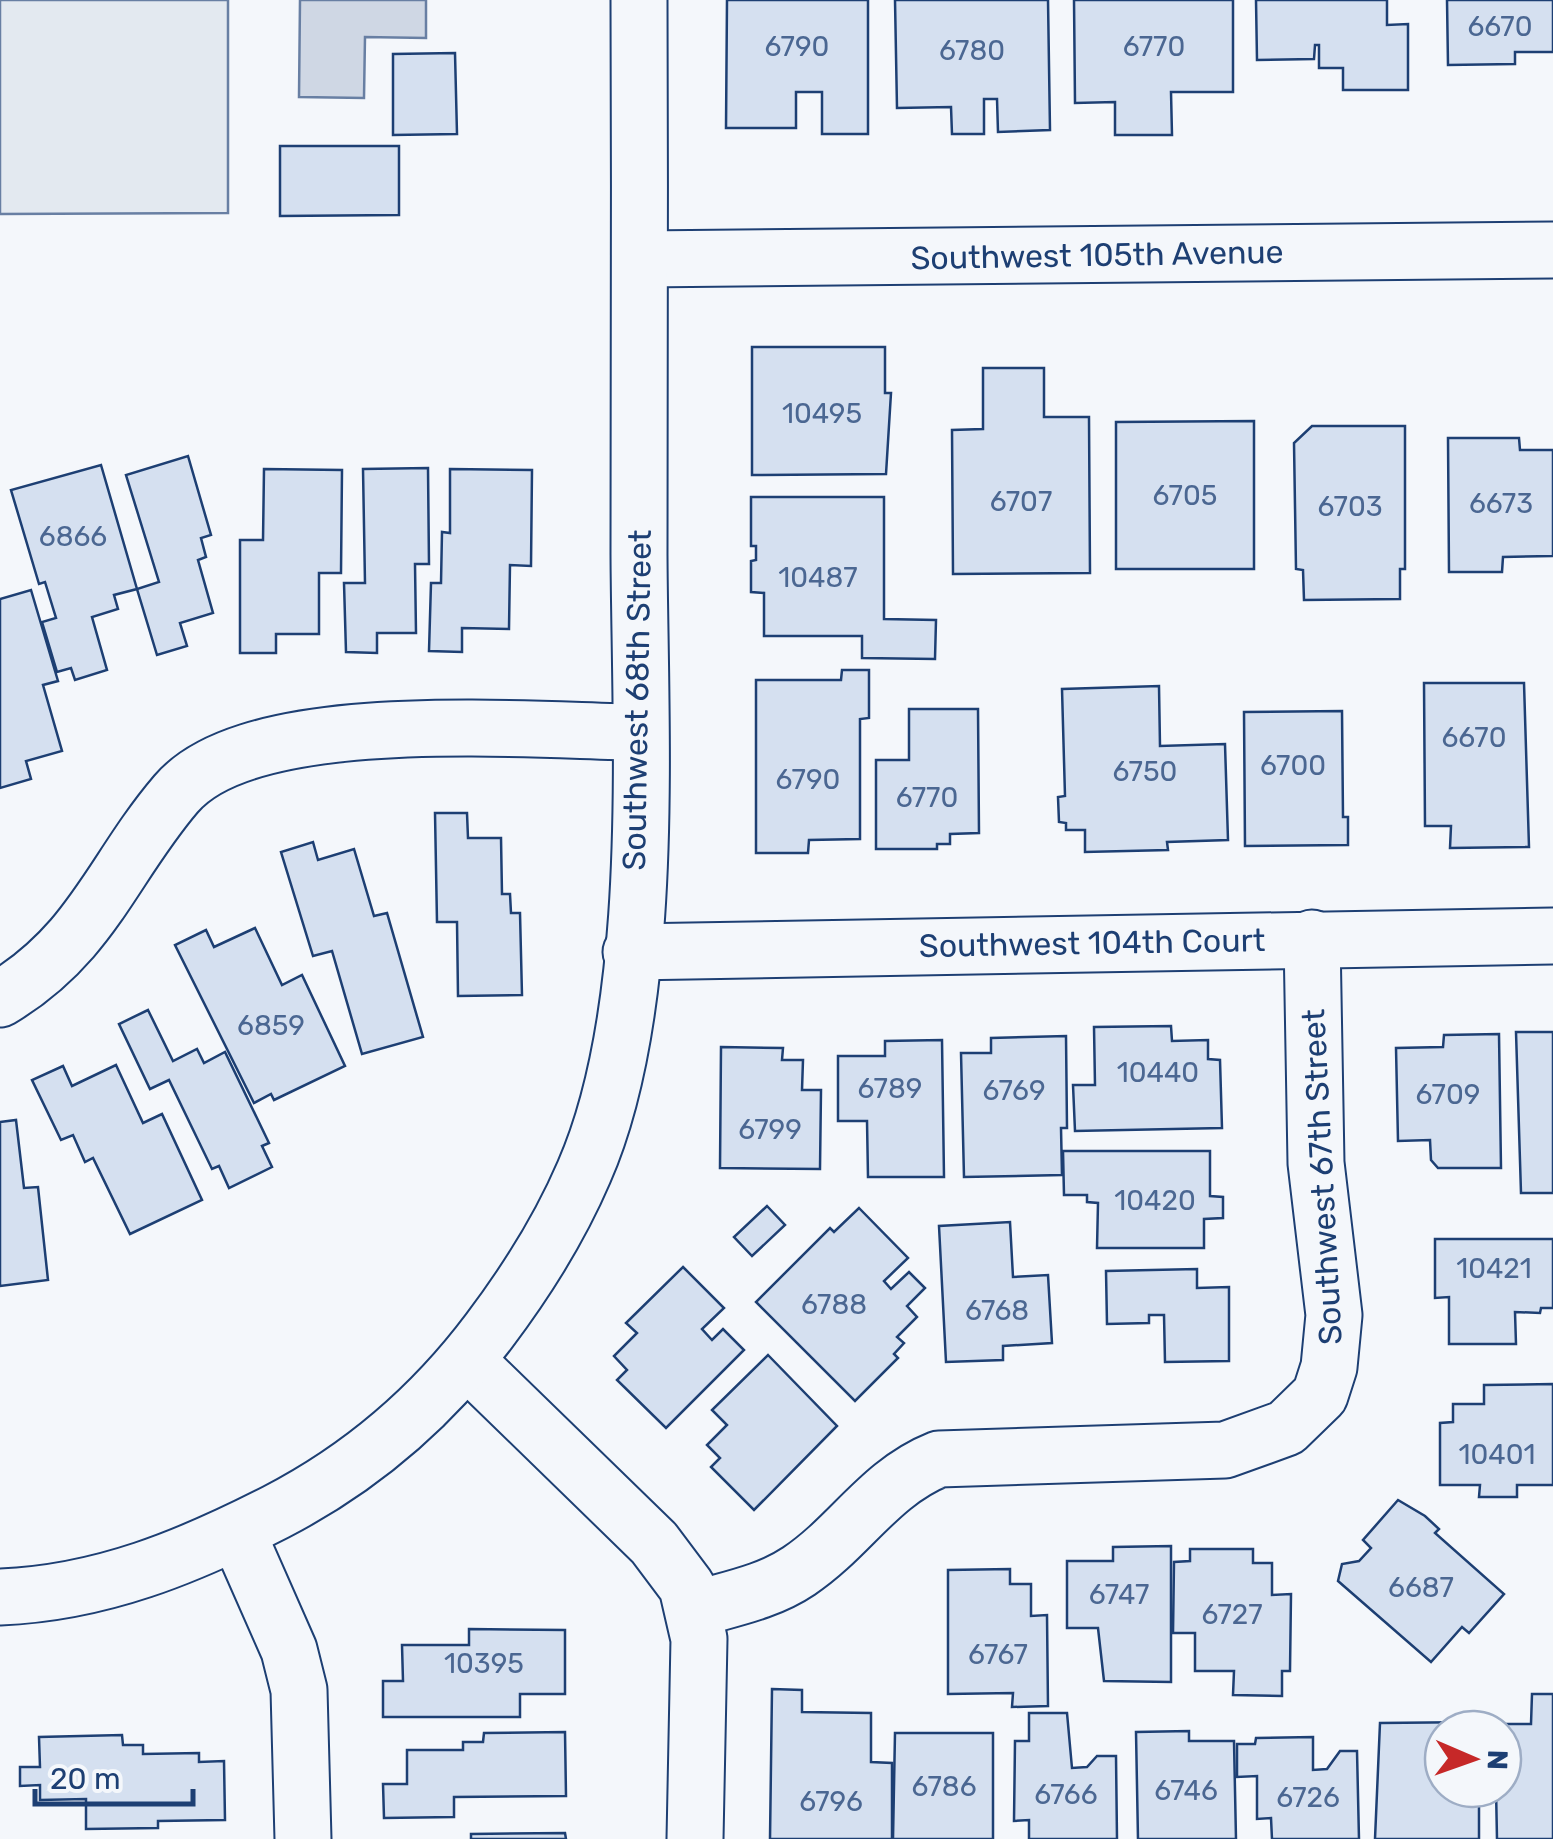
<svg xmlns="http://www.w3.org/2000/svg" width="1553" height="1839" font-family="Rubik,sans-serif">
  <rect width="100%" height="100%" fill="#f4f7fb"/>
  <!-- green -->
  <polygon fill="#e3e9f0" stroke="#687fa3" stroke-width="2.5" points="0,0 228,0 228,213 0,214"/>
  <!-- water -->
  <polygon fill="#cfd7e4" stroke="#687fa3" stroke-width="2.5" points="300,0 426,0 426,38 365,37 364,98 299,97"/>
  <!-- building -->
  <g fill="#d5e0f0" stroke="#1d3f73" stroke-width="2.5">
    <polygon points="727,0 868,0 868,134 822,134 822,92 796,92 796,128 726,128"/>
    <polygon points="895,0 1048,0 1050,130 998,132 997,99 984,99 984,134 952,134 951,107 897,108"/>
    <polygon points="1074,0 1233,0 1233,92 1171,92 1172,135 1115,135 1115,102 1075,103"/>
    <polygon points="1256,0 1387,0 1387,25 1408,24 1408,90 1343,90 1343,68 1319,68 1319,45 1315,45 1314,59 1257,60"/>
    <polygon points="1447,0 1553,0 1553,52 1515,52 1515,64 1448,65"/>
    <polygon points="455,53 457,134 393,135 393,54"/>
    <polygon points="280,146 399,146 399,215 280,216"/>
    <polygon points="752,347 885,347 885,393 891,393 886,474 752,475"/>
    <polygon points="983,368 1044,368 1044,417 1089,417 1090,573 953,574 952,430 983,429"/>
    <polygon points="1254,421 1254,569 1116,569 1116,422"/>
    <polygon points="1312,426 1405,426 1405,569 1400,569 1400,599 1304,600 1303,570 1296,569 1294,443"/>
    <polygon points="1448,438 1519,438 1520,450 1553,450 1553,556 1503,557 1502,572 1449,572"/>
    <polygon points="188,456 211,535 201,538 206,557 198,560 213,613 180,623 187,646 157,655 137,589 159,582 126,475"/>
    <polygon points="101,465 137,589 114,595 118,609 92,617 107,670 75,680 71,668 57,672 42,622 56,618 45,582 39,584 11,490"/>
    <polygon points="428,468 429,564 415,564 416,633 377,633 377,653 346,652 344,583 365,583 363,469"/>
    <polygon points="264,469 342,470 341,573 319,573 319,634 276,634 276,653 240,653 240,540 263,540"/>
    <polygon points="450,469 532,470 531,566 510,565 509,629 462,628 462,652 429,651 431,583 441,583 442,532 450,533"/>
    <polygon points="751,497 884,497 884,619 936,620 935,659 862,658 862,636 764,636 764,593 751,592 751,561 756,560 756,546 751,546"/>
    <polygon points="31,590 58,681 43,685 62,751 26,761 31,779 0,788 0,599"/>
    <polygon points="842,670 869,670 869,718 860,719 860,839 809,840 808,853 756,853 756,680 841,680"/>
    <polygon points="1424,683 1524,683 1529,847 1450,848 1451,826 1425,826"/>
    <polygon points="1159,686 1160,746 1225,744 1228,840 1167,842 1168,850 1085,852 1085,830 1066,830 1066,823 1059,822 1058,797 1065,796 1062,689"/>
    <polygon points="909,709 978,709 979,833 950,834 950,844 937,844 937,849 876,849 876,760 909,760"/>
    <polygon points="1342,711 1343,817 1348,817 1348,845 1245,846 1244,712"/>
    <polygon points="435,813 467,813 468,838 501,838 502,894 510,894 511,913 520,913 522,995 458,996 457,922 437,922"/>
    <polygon points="313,842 318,860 354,849 374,916 387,913 423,1037 362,1054 332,951 313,956 281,852"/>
    <polygon points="255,928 282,985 302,975 345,1066 274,1100 271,1094 254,1103 175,945 206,930 214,947"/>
    <polygon points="148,1010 173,1061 197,1049 204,1063 225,1052 269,1143 262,1146 272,1167 229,1188 219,1166 212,1169 169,1080 150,1089 119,1024"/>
    <polygon points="1171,1026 1172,1041 1208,1040 1208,1059 1220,1060 1222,1128 1075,1131 1073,1085 1095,1085 1094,1027"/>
    <polygon points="1516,1032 1553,1032 1553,1193 1521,1193"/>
    <polygon points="1499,1034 1501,1168 1438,1168 1431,1160 1430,1140 1398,1141 1396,1048 1443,1047 1444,1035"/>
    <polygon points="1066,1036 1067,1128 1061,1128 1062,1175 964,1177 961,1053 991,1053 991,1038"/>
    <polygon points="942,1040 944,1177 868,1177 867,1121 838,1121 838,1056 885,1056 885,1041"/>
    <polygon points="721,1047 783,1048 782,1060 803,1060 802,1090 821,1090 820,1169 720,1168"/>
    <polygon points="116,1065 143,1123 162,1114 202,1200 130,1234 93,1158 85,1162 73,1135 61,1140 32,1080 63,1066 72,1086"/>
    <polygon points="16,1120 24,1188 38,1187 48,1280 0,1286 0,1122"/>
    <polygon points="1063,1151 1210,1151 1210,1196 1223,1197 1223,1218 1204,1219 1204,1248 1097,1248 1098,1203 1087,1202 1087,1195 1064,1195"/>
    <polygon points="767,1206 785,1225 752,1256 734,1237"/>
    <polygon points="859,1208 908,1258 884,1281 891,1289 909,1272 925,1288 907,1306 917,1317 897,1337 904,1343 894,1354 898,1358 855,1401 756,1302 830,1228 834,1232"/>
    <polygon points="1010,1222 1013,1277 1048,1275 1052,1343 1003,1346 1003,1360 946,1362 939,1226"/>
    <polygon points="1435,1239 1553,1239 1553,1308 1541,1308 1540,1313 1515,1312 1516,1344 1449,1344 1449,1297 1435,1298"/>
    <polygon points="683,1267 724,1308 702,1329 712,1340 723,1329 744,1350 666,1428 617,1380 627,1370 614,1356 637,1333 626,1323"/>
    <polygon points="1197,1269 1197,1288 1229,1287 1229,1361 1165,1362 1164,1315 1149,1315 1149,1323 1107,1324 1106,1271"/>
    <polygon points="768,1355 837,1426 754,1510 711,1467 720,1458 707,1445 727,1425 712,1410"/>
    <polygon points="1553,1384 1553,1485 1517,1485 1517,1497 1479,1497 1480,1485 1440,1485 1440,1423 1453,1422 1453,1404 1484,1404 1484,1385"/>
    <polygon points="1398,1500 1425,1516 1439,1529 1435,1533 1504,1594 1469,1633 1462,1627 1431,1662 1338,1581 1342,1564 1359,1561 1371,1548 1363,1540"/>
    <polygon points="1171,1546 1171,1682 1104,1681 1098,1628 1067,1628 1067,1561 1113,1561 1113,1547"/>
    <polygon points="1190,1549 1253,1549 1253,1563 1272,1563 1272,1595 1291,1594 1290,1671 1282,1671 1282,1696 1233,1695 1234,1671 1195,1671 1195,1633 1173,1633 1174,1562 1190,1561"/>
    <polygon points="1010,1569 1010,1584 1031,1584 1031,1616 1047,1615 1048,1706 1012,1707 1013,1693 948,1694 948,1570"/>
    <polygon points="469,1629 565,1630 565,1694 520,1694 520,1717 383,1717 383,1681 403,1681 402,1645 469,1645"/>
    <polygon points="772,1689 802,1690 802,1712 871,1713 871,1762 892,1763 892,1839 770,1839"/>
    <polygon points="1532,1694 1553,1694 1553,1839 1497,1839 1496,1789 1503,1789 1501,1724 1531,1724"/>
    <polygon points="1029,1713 1067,1713 1072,1768 1087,1767 1097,1756 1116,1756 1117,1839 1029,1839 1029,1820 1014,1821 1015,1741 1029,1741"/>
    <polygon points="1479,1722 1479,1729 1443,1729 1443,1789 1479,1789 1479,1839 1375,1839 1380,1723"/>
    <polygon points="1189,1731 1189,1741 1234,1741 1236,1839 1138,1839 1136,1732"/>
    <polygon points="565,1732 566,1796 454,1797 454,1817 384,1818 383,1784 407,1784 407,1750 463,1750 463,1742 483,1742 484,1733"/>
    <polygon points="895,1733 993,1733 993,1839 893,1839"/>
    <polygon points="122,1735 123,1745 143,1745 143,1754 199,1753 199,1762 224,1761 225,1820 158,1821 158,1828 86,1829 86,1799 40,1800 40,1785 20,1786 20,1767 40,1767 39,1737"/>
    <polygon points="1313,1737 1313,1770 1327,1769 1340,1751 1357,1751 1359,1839 1272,1839 1271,1818 1257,1819 1257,1776 1237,1777 1237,1744 1255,1744 1256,1738"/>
    <polygon points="565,1833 566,1839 471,1839 471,1834"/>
  </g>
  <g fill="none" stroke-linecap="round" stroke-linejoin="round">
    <defs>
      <g id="minor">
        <polyline points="641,259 1553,250"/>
        <polyline points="631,952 1553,936"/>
        <path d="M0 999C93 943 112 869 176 794 251 706 529 731 640 732"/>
        <polyline points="467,1361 654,1543 687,1587 699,1639 695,1839"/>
        <polyline points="237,1532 289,1650 299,1690 303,1839"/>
        <path d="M0 1597C101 1593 188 1557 276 1512 361 1468 432 1407 489 1331 526 1282 560 1228 584 1172 657 1006 640 736 639 555 639 370 640 185 639 0"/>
        <path d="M696 1609C730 1599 768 1592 799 1571 851 1536 879 1483 939 1459L1225 1450 1286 1428 1320 1395 1329 1367 1334 1315 1316 1163 1312 938"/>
      </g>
    </defs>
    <!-- minor casing -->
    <use href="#minor" stroke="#1d3f73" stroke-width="59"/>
    <!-- minor -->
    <use href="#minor" stroke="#f4f7fb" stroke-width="55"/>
  </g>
  <g text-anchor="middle" stroke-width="8" stroke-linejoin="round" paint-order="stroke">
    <!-- number labels -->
    <g font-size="28" fill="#4b6792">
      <text x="1500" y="36">6670</text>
      <text x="797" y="56">6790</text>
      <text x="1154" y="56">6770</text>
      <text x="972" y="60">6780</text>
      <text x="822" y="423">10495</text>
      <text x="1185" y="505">6705</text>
      <text x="1021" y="511">6707</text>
      <text x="1501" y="513">6673</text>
      <text x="1350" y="516">6703</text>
      <text x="73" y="546">6866</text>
      <text x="818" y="587">10487</text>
      <text x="1474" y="747">6670</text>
      <text x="1293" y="775">6700</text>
      <text x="1145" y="781">6750</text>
      <text x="808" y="789">6790</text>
      <text x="927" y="807">6770</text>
      <text x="271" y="1035">6859</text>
      <text x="1158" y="1082">10440</text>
      <text x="890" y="1098">6789</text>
      <text x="1014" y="1100">6769</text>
      <text x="1448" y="1104">6709</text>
      <text x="770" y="1139">6799</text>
      <text x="1155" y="1210">10420</text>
      <text x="1494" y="1278">10421</text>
      <text x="834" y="1314">6788</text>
      <text x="997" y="1320">6768</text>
      <text x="1497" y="1464">10401</text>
      <text x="1421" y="1597">6687</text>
      <text x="1119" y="1604">6747</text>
      <text x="1232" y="1624">6727</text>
      <text x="998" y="1664">6767</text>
      <text x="484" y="1673">10395</text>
      <text x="944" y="1796">6786</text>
      <text x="1186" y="1800">6746</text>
      <text x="1066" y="1804">6766</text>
      <text x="1308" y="1807">6726</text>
      <text x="831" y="1811">6796</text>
    </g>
    <!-- street labels -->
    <g font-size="32" fill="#1d3f73" stroke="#f4f7fb">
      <text transform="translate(1097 255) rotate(-1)" y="11">Southwest 105th Avenue</text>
      <text transform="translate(637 700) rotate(-89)" y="11">Southwest 68th Street</text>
      <text transform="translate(1092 943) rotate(-1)" y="11">Southwest 104th Court</text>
      <text transform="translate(1322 1177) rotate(-93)" y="11">Southwest 67th Street</text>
    </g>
  </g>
  <!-- north arrow -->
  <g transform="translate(1473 1759) rotate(92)"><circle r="48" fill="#f4f7fb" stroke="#9eadc5" stroke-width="2.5"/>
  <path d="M0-8L18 38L0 25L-18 38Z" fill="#c62828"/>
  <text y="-15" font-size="28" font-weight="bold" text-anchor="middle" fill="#1d3f73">N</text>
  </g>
  <!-- scale -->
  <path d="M35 1789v15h158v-15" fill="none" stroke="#1d3f73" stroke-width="5"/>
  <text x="50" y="1789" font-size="30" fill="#1d3f73" stroke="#f4f7fb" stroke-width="8" paint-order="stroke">20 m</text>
</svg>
